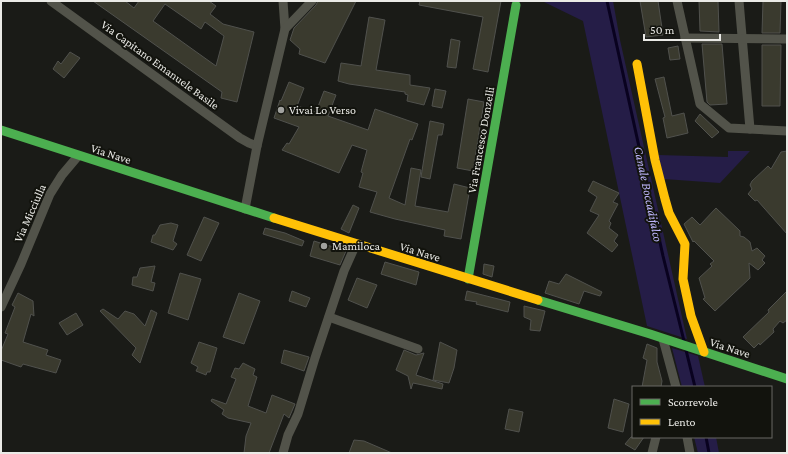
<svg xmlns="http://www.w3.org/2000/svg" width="788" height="454" font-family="'Crimson Pro',serif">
  <rect width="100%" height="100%" fill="#1a1b17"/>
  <!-- green -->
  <g fill="#251d47">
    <polygon points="542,1 613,1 620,40 687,339 647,326 583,21"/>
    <polygon points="728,151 750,151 720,183 664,179 658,155 728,157"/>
    <polygon points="672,348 698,356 705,387 682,387"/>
    <polygon points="694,437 716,437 719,453 698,453"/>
  </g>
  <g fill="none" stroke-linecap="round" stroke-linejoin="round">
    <!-- stream -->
    <g stroke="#09021f" stroke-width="3">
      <polyline points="607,1 663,256 684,341"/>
      <polyline points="686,350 695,387"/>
      <polyline points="706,437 709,453"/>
    </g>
  </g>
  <!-- building -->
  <g fill="#3a3a2e" stroke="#50514d" fill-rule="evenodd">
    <path d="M93 1H125L134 8 139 1H209L216 6 210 14 223 24 254 32 237 102 221 98 222 92ZM165 4 201 29 205 22 224 36 216 66 153 21Z"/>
    <polygon points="318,1 356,1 325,63 299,54 300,49 290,40 294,28 316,5"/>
    <polygon points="420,1 501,1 488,72 473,69 483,17 419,5"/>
    <polygon points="640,1 658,1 663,35 646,37"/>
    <polygon points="699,1 718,1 719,32 700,31"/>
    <polygon points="763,1 781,1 780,33 762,33"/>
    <polygon points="369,17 385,20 376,70 410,75 410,85 430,88 424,105 407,101 408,95 405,94 405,92 349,84 338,81 341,63 361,66"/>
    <polygon points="451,39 460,41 456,68 447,67"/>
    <polygon points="702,44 722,44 727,104 710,105 707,102"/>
    <polygon points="762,45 781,45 780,106 762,106"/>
    <polygon points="678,46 680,59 670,60 668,48"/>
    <polygon points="70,52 80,58 64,78 53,69 58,61 61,64"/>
    <polygon points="664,77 672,116 684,113 688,133 667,138 663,118 665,117 655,79"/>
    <polygon points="289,82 304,88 297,106 316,112 324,91 336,95 328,116 368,130 375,109 418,124 412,140 410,139 389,198 405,205 411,168 421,170 415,206 448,212 454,184 470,188 461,239 444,236 445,230 395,219 370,212 377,192 359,187 363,173 361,172 367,150 352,145 339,173 282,150 287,143 289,144 299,127 274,118 280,100 281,101"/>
    <polygon points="435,89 446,91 442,108 432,106"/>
    <polygon points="468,99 484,102 473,171 457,168"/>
    <polygon points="700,114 719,132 712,138 695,121"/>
    <polygon points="430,121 444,124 442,135 438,135 430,179 421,177"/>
    <polygon points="787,151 787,234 757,200 755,201 748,194 752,189 750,185 752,181 768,166 771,169 781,152"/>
    <polygon points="593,181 619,193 613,202 618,204 609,221 611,223 609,228 618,235 614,241 618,245 612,252 587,233 599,215 590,211 597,197 588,191"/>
    <polygon points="353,205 359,208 349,233 341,229"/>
    <polygon points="716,208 740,231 740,236 744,237 750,242 752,251 757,248 765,256 762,260 765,263 758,270 749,263 750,278 715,311 703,299 705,298 699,278 712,266 710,264 714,261 694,241 693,242 684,224 692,217 700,225"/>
    <polygon points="204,217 219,223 201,261 187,255"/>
    <polygon points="171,223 178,225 173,241 177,244 173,250 151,242 153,235 155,235 160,225"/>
    <polygon points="265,228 285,233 304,241 302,246 263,234"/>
    <polygon points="314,241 346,251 340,265 310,256"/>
    <polygon points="385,262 419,272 416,285 381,274"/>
    <polygon points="484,264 494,266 492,277 483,274"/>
    <polygon points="155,266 151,282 155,283 153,291 132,285 133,277 137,277 140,268"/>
    <polygon points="180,273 201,279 188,320 168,313"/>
    <polygon points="566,274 602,292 600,296 584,291 579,304 545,293 549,281 559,284"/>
    <polygon points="357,278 377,285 367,308 348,300"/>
    <polygon points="292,291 310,298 306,307 289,301"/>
    <polygon points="467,291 510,302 508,312 476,304 477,302 465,300"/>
    <polygon points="787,291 787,320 783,323 780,321 773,329 774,332 760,345 759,343 754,348 743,337 769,312 768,310"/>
    <polygon points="18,293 33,301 34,316 31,314 23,342 48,350 46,355 61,360 56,373 23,364 21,367 1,360 1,351 8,334 5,333 15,307 12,305"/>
    <polygon points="239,293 260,301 244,344 223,337"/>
    <polygon points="524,306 545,311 540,331 530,330 531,320 524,317"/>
    <polygon points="103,309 118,319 125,311 134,314 145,326 151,310 157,313 140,363 132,355 136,348 100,311"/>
    <polygon points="76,313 83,325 67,335 59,323"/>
    <polygon points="199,342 217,348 210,372 207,372 206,375 196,371 198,367 191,363"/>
    <polygon points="440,342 457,350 454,368 449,383 433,380"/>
    <polygon points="647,344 657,348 657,362 662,381 661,387 642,387 647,360 643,358"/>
    <polygon points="284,350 309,357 304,371 281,363"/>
    <polygon points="404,350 416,355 424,353 416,375 443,384 442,389 413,383 411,389 408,376 396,370"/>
    <polygon points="243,363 255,369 253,375 257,377 248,406 266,413 272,395 295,404 289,418 284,414 269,453 244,453 246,436 251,423 228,418 222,414 224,410 211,401 212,399 226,404 236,379 231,377 235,368 239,369"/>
    <polygon points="614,399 629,404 623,432 608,428"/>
    <polygon points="509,409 523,412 519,432 505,429"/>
    <polygon points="631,437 644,437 635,450 625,444"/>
    <polygon points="354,440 364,441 392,453 349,453"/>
  </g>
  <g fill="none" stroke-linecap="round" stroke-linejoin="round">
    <!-- street -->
    <g stroke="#52534a" stroke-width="9">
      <polyline points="51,1 240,138 249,143 257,146"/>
      <polyline points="283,1 285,29"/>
      <polyline points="677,1 700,104 729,128 787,131"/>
      <polyline points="739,1 750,129"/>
      <polyline points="685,38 787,39"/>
      <polyline points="245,209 257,146 285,29 312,1"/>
      <polyline points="1,307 21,264 50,194 62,175 78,156"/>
      <polyline points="329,317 418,349"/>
      <polyline points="663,339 676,387"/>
      <polyline points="687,437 690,453"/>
      <polyline points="283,453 288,435 298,414 315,358 344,271 356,244"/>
      <polyline points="652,453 656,437"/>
    </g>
    <!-- fast -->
    <g stroke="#4caf50" stroke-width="9">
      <polyline points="1,130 274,218"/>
      <polyline points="468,279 516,5"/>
      <polyline points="538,300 650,334 787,379"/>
    </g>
    <!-- slow -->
    <g stroke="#ffc107" stroke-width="9">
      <polyline points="637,64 655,160 665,199 669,213 685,244 683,279 691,316 704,352"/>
      <polyline points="274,218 538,300"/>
    </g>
  </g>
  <!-- markers -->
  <g fill="#a1a29e" stroke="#12130d" stroke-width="1.5">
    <circle cx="281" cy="110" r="4"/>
    <circle cx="324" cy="246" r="4"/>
  </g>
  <g text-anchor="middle" stroke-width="4" stroke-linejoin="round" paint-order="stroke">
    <!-- street labels -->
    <g font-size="12" fill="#eaeae6" stroke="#12130d">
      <text transform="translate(160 65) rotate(36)" y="4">Via Capitano Emanuele Basile</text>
      <text transform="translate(481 140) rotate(-80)" y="4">Via Francesco Donzelli</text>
      <text transform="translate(111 154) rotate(18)" y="4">Via Nave</text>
      <text transform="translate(30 213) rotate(-66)" y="4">Via Micciulla</text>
      <text transform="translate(420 252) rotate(17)" y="4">Via Nave</text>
      <text transform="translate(730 348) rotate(18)" y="4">Via Nave</text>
    </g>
    <!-- poi labels -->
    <g font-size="12" fill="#eaeae6" stroke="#12130d" text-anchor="start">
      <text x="289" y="114">Vivai Lo Verso</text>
      <text x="332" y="250">Mamiloca</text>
    </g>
    <!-- water labels -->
    <g font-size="13" font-style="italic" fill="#bdb5fb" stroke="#12130d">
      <text transform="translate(649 194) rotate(78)" y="5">Canale Boccadifalco</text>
    </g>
  </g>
  <!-- border -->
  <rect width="788" height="454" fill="none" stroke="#eaeae6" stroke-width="4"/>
  <!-- legend -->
  <rect x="632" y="386" width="140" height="52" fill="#12130d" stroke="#686964"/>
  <rect x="640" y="399" width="20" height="6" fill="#4caf50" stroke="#686964"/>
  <text x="668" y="406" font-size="12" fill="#eaeae6">Scorrevole</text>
  <rect x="640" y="419" width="20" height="6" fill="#ffc107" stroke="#686964"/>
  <text x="668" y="426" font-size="12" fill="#eaeae6">Lento</text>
  <!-- scale -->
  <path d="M644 34v6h76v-6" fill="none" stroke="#eaeae6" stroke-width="2"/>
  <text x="650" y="34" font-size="12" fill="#eaeae6" stroke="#12130d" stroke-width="3" paint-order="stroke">50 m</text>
</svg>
